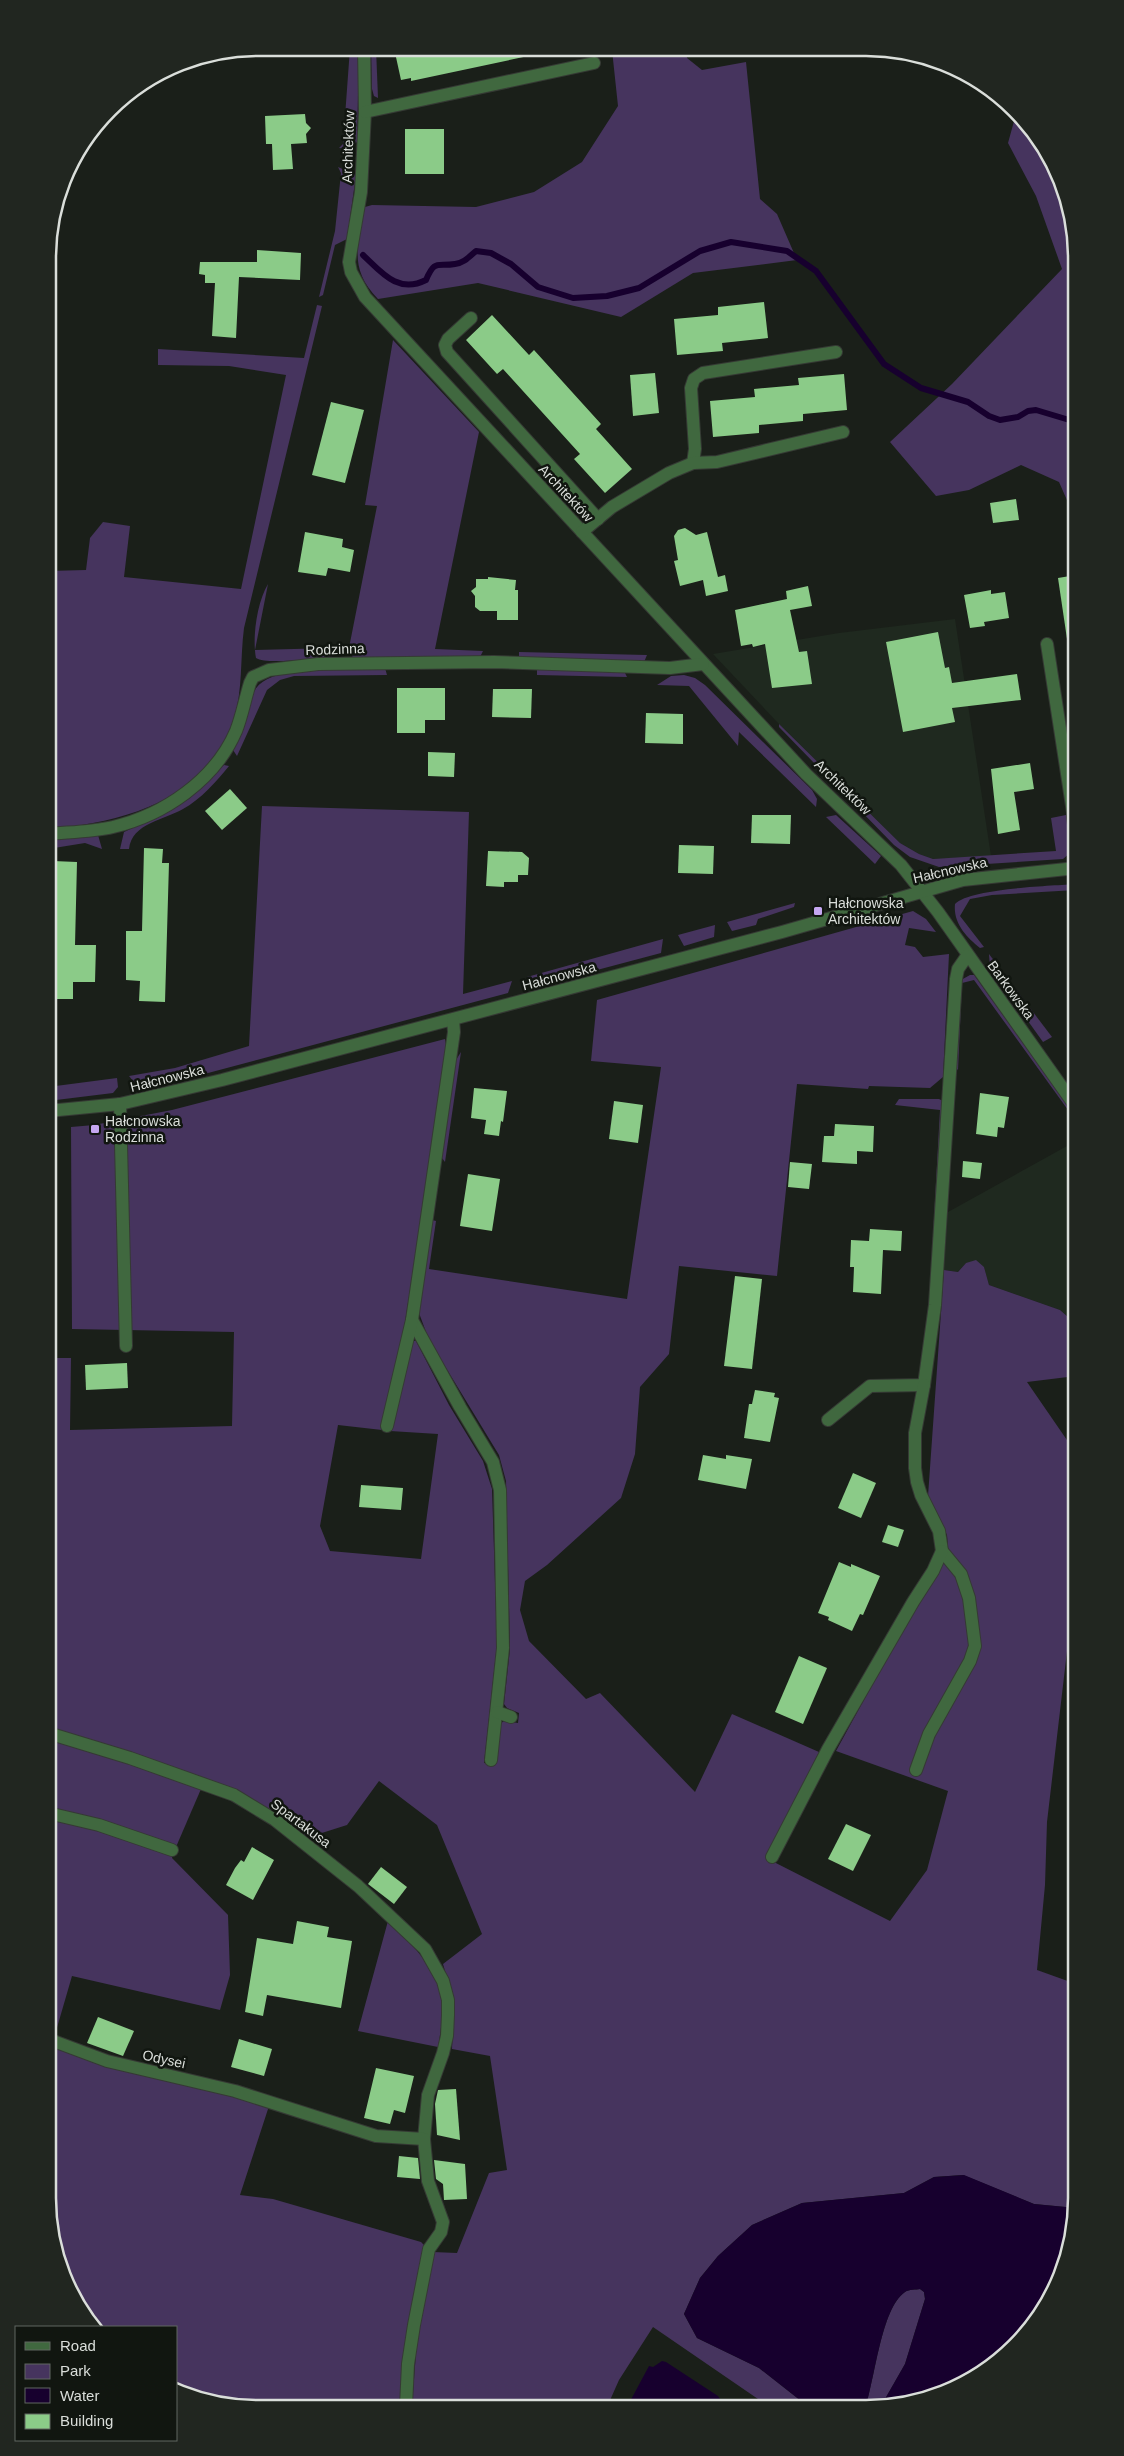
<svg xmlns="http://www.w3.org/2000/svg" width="1124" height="2456" font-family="Helvetica,sans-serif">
  <rect width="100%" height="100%" fill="#1a1f19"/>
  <!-- built -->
  <g fill="#1f291f">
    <polygon points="955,619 991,856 933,859 919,854 900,843 779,724 713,654 839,633"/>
    <polygon points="1076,1141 1076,1324 1060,1310 989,1285 984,1267 966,1263 958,1272 944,1270 948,1212"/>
  </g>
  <!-- green -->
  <g fill="#46345e">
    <polygon points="350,48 359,48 357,142 349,149 339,148 343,144"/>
    <polygon points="371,48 376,48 378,98 374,96 372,89"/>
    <path d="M612 50H686L687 58 702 70 746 62 760 199 777 214 797 260 693 273 621 317 478 283 378 299C348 268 358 245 365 207L372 205 476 207 534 192 582 162 618 106Z"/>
    <polygon points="1016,114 1048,153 1069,204 1076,259 1076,508 1070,507 1059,482 1021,465 969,490 936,496 890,442 952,384 1062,269 1036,196 1008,143"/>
    <polygon points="338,167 356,175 347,239 335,245 323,295 319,297 335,231 341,173"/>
    <path d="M317 305 322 306 244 628C240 659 243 689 234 719 209 800 122 823 48 829V571L86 570 90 538 103 522 130 526 124 577 241 589 286 375 229 366 158 365V349L304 358Z"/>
    <polygon points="393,340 479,432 435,649 483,651 480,657 353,657 348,653 377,506 365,505"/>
    <path d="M268 584 255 650 333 648 332 657C316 658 267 665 256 658 252 638 257 602 268 584Z"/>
    <polygon points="519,652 647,655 644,662 519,657"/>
    <path d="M385 668 387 675 294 676 280 680 267 690 237 756 233 750C245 729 246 712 254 692 266 662 357 669 385 668Z"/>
    <polygon points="537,669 625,673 627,677 537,675"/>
    <polygon points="684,675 695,678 705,685 812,790 817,799 816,807 739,732 738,746 689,686 657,685 671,676"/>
    <polygon points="779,724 900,843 919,854 933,859 1056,851 1051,818 1066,815 1070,853 1063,859 939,867 910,857 894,845 779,727"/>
    <path d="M224 765 229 766C217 781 200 800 183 809 164 820 132 823 129 849H120L124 832 171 810 190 798Z"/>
    <path d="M262 806 469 812 463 994 512 981 508 993 163 1085C146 1089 140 1090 129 1076L175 1068 249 1046Z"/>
    <polygon points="836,815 881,856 875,864 826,817"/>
    <polygon points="98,835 102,849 85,843 54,848 54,840 56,838"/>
    <path d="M1076 884V890L992 895 970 899 960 916 984 947 980 948C966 937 953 923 955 904 970 888 1052 886 1076 884Z"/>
    <polygon points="795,903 794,907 758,919 756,925 732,931 727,922"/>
    <polygon points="913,911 926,919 936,932 909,928 905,945 915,947 923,957 949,954 943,1077 930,1088 869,1086 868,1089 797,1084 777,1276 679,1266 669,1354 640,1387 635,1454 621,1498 547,1565 525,1581 520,1610 529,1641 586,1699 600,1693 695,1792 732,1714 819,1752 766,1858 890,1921 927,1870 948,1791 836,1751 912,1612 943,1563 948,1547 947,1535 928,1496 944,1270 958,1272 966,1263 976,1260 984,1267 989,1285 1060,1310 1076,1324 1076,1376 1027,1382 1069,1443 1076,1465 1076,1551 1073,1600 1047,1822 1045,1885 1037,1970 1076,1984 1076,2208 1034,2204 963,2175 934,2177 904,2193 802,2203 752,2225 718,2256 700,2278 684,2314 697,2338 759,2368 810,2408 764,2408 758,2399 653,2327 619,2380 607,2407 412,2406 418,2326 433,2252 457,2253 489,2173 507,2170 490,2056 452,2049 454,2002 443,1964 482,1934 437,1825 379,1781 347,1825 306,1838 279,1818 48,1729 48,1358 71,1358 70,1430 232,1426 234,1332 72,1329 71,1127 94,1125 172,1110 445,1039 447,1052 405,1322 382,1430 338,1425 320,1526 330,1551 421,1559 438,1434 390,1431 411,1341 416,1341 449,1405 483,1461 492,1489 497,1644 484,1763 495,1764 500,1724 504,1721 518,1723 519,1713 507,1708 504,1704 510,1649 506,1481 499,1455 429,1340 419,1313 432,1220 436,1221 429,1269 627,1299 661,1067 591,1061 597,1000"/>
    <polygon points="715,925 714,937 684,946 678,935"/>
    <polygon points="663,939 661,953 533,987 527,977"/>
    <polygon points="989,954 1052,1037 1043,1042 990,968"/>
    <polygon points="970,975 974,975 1076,1117 1076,1121 974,980 962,983 958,1070 956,1068 961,980"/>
    <polygon points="461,1052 445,1162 442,1158 456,1060"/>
    <polygon points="117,1078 118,1087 113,1093 48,1101 48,1087"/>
    <polygon points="899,1099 939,1099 943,1101 932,1254 940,1110 895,1105"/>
    <polygon points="48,1738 165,1775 201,1789 176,1847 48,1809"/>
    <polygon points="48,1818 98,1829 173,1854 172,1858 228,1915 230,1975 220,2010 72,1976 54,2038 48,2036"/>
    <path d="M388 1921C414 1946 443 1973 442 2012 442 2024 440 2036 438 2047L358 2031Z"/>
    <path d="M48 2044 269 2106 240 2195 273 2199 421 2242 426 2247 401 2406 218 2404 176 2391V2327H96C89 2320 81 2312 76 2304 36 2238 48 2119 48 2044Z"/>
    <path d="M920 2289 924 2292 925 2299 905 2364 881 2406 865 2408C875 2380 881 2308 905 2292 909 2289 916 2290 920 2289Z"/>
  </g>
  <!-- water -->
  <g fill="#17002e">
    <path d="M964 2175 1034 2204 1076 2208 1061 2278 1024 2336 982 2373 920 2401 881 2406 905 2364 925 2299 924 2292 920 2289C916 2290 909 2289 905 2292 881 2308 875 2380 865 2408H810L759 2368 697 2338 684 2314 700 2278 718 2256 752 2225 802 2203 904 2193 934 2177Z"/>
    <polygon points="662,2361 666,2362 718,2396 726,2408 627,2407 649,2366 653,2367"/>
  </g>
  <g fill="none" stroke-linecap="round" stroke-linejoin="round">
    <!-- stream -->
    <path stroke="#17002e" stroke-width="6" d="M363 255C382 273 398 294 426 280 435 259 437 267 455 264 464 263 469 257 476 251L491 253 511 264 538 287 573 298 607 296 639 288 700 251 731 242 787 251 816 271 884 364 921 388 968 402 989 416 1000 420 1018 417 1028 411 1036 410 1076 422"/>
  </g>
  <!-- building -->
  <g fill="#8bcb88">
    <polygon points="394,48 532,49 533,55 411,81 411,78 401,80"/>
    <polygon points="305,114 306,123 311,128 306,134 307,143 291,144 293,169 273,170 272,144 266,144 265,116"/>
    <rect x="405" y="129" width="39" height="45"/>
    <polygon points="257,250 301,253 300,280 239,277 236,338 212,336 215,283 205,283 205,275 199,274 200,262 257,262"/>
    <polygon points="764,302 768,338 722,343 723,351 677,355 674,319 718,315 718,307"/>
    <polygon points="492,315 529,355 534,350 601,424 596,429 632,469 605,493 574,459 580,454 503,369 497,374 466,340"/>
    <polygon points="655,373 659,413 633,416 630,375"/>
    <polygon points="844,374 847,410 803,414 803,421 759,425 759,433 713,437 710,401 755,397 754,389 799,385 798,378"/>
    <polygon points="331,402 364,410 345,483 312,475"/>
    <polygon points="1016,499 1019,520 993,523 990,503"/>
    <polygon points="685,528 696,535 707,532 718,577 725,575 728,591 706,596 703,580 680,586 674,561 678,560 674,536 678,530"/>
    <polygon points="305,532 343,539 342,547 354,550 350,572 328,568 326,576 298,572"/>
    <polygon points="1076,575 1076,638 1067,639 1058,578"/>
    <polygon points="488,577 516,580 515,590 518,590 518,620 497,620 497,611 480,611 475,607 475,596 471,591 476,587 476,579 488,579"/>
    <polygon points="808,586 812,606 790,610 799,652 807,651 812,684 772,688 765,644 753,647 752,644 741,646 735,610 787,599 786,591"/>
    <polygon points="991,590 991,594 1005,592 1009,618 984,622 985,626 970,628 964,595"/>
    <polygon points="938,632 945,668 949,667 952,683 1017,674 1021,700 952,708 955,722 903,732 886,642"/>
    <polygon points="397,688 445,688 445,720 425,720 425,733 397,733"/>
    <polygon points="493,689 532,689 531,718 492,717"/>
    <polygon points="646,713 683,714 683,744 645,743"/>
    <polygon points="428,752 455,753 454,777 428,776"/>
    <polygon points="1030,763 1034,789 1014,792 1020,830 998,834 991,769"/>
    <polygon points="230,789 247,808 222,830 205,811"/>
    <polygon points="752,815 791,815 790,844 751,843"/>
    <polygon points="679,845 714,846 713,874 678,873"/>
    <polygon points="144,848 163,849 162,863 169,863 165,1002 139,1001 140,981 126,980 126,931 142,931"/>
    <polygon points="488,851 522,852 529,858 528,875 518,875 518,882 504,882 504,887 486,886"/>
    <polygon points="53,861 77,862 75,945 96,945 95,982 73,982 73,999 50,999 52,916 48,916 48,869 53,869"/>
    <polygon points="474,1088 507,1091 503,1122 501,1121 499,1136 484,1134 486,1120 471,1118"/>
    <polygon points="980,1093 1009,1097 1004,1128 998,1127 997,1137 976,1134"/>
    <polygon points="614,1101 643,1105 638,1143 609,1139"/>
    <polygon points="835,1124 874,1126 873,1152 857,1151 857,1164 822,1162 824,1136 834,1136"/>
    <polygon points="963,1161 982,1163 980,1179 962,1177"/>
    <polygon points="790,1162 812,1164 809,1189 788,1187"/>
    <polygon points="468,1174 500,1179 492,1231 460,1226"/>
    <polygon points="870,1229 902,1231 901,1251 883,1250 881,1294 853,1292 854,1267 850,1267 851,1240 869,1241"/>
    <polygon points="735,1276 762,1279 752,1369 724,1366"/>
    <polygon points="127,1363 128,1388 86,1390 85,1365"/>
    <polygon points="755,1390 775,1393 774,1397 779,1398 770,1442 744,1438 749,1404 752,1404"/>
    <polygon points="703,1455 726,1459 726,1455 752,1459 746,1489 698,1480"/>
    <polygon points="853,1473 876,1483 861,1518 838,1508"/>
    <polygon points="361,1485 403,1488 401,1510 359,1507"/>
    <polygon points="888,1525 904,1530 898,1547 882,1542"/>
    <polygon points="839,1562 851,1567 851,1564 880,1576 863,1615 860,1614 852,1631 828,1620 829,1617 818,1613"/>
    <polygon points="799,1656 827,1668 803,1724 775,1712"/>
    <polygon points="846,1824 871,1835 853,1871 828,1859"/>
    <polygon points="252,1847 274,1860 253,1900 226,1885 235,1868 241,1860 244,1862"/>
    <polygon points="381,1867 407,1887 394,1904 368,1884"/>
    <polygon points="297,1921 329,1927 327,1937 352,1941 341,2008 267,1995 263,2016 245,2012 257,1938 293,1944"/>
    <polygon points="98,2017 134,2031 123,2056 87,2043"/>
    <polygon points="239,2039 272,2049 264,2076 231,2067"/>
    <polygon points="376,2068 414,2076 405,2113 394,2110 390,2124 364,2118"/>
    <polygon points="456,2089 460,2140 437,2135 435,2104 438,2090"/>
    <polygon points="399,2156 418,2158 420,2179 397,2177"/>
    <polygon points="434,2160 465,2164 467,2199 444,2200 443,2184 436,2179"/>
  </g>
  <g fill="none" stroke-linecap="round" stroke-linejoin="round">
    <defs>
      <g id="minor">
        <polyline points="364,48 365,112 361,192 349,262 351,272 365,297 806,774 901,865 938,912 1076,1107"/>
        <polyline points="365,112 594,63"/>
        <polyline points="471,318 448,339 445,345 447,352 598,519"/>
        <polyline points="693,463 695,449 691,388 694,379 703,373 836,352"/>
        <polyline points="582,532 612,507 669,473 693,463 717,462 843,432"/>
        <polyline points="1047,644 1076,832"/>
        <path d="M48 834C69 832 92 832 113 827 164 815 215 780 236 731 242 716 245 699 250 683L253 677 269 670 318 664 494 662 670 668 703 664"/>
        <polyline points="120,1104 126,1346"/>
        <polyline points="48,1111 120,1104 222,1080 782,932 963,880 1076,868"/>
        <polyline points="412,1320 460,1407 493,1462 500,1490 503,1648 491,1760"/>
        <polyline points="828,1420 870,1386 924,1385 935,1305 956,979 958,969 967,956"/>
        <polyline points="387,1426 412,1320 454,1032 453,1020"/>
        <polyline points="497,1712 511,1717"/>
        <polyline points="48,1733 130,1758 234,1795 275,1820 358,1886 425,1949 443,1981 448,2000 448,2015 447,2036 443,2053 428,2095 424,2139"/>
        <polyline points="916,1770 929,1734 970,1661 975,1646 969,1598 961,1574 942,1551 939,1531 921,1495 917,1482 915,1468 915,1433 924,1385"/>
        <polyline points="48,1813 99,1825 172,1850"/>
        <polyline points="772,1857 828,1749 913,1602 933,1571 942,1551"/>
        <polyline points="48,2039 107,2061 235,2091 376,2136 424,2139 428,2181 443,2222 441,2232 429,2249 414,2325 408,2364 406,2406"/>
      </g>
    </defs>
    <!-- minor casing -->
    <use href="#minor" stroke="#353a34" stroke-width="14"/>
    <!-- minor -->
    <use href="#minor" stroke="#40683f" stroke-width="12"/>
  </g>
  <!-- markers -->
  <g fill="#c5a7f1" stroke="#111610" stroke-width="2">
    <rect x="813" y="906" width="10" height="10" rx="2.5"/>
    <rect x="90" y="1124" width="10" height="10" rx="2.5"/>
  </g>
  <g text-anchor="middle" stroke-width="5" stroke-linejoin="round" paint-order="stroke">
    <!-- street labels -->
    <g font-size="14" fill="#dadeda" stroke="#111610">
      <text transform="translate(348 147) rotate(-88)" y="5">Architektów</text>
      <text transform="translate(566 493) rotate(47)" y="5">Architektów</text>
      <text transform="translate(335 649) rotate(-2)" y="5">Rodzinna</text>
      <text transform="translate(843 787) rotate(44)" y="5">Architektów</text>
      <text transform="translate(950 870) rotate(-13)" y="5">Hałcnowska</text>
      <text transform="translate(559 976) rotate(-15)" y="5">Hałcnowska</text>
      <text transform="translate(1011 990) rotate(54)" y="5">Barkowska</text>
      <text transform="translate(167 1078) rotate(-14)" y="5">Hałcnowska</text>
      <text transform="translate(301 1823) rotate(37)" y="5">Spartakusa</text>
      <text transform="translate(164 2059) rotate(12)" y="5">Odysei</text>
    </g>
    <!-- poi labels -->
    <g font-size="14" fill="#dadeda" stroke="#111610" text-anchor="start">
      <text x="828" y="908">Hałcnowska<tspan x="828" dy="16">Architektów</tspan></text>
      <text x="105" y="1126">Hałcnowska<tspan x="105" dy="16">Rodzinna</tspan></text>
    </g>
  </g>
  <!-- crop -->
  <path d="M0 0H1124V2456H0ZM258 56H866A202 202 0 0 1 1068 258V2198A202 202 0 0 1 866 2400H258A202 202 0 0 1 56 2198V258A202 202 0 0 1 258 56Z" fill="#212620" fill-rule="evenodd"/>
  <path fill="none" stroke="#dadeda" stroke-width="2.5" d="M258 56H866A202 202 0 0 1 1068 258V2198A202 202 0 0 1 866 2400H258A202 202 0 0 1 56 2198V258A202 202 0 0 1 258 56Z"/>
  <!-- legend -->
  <rect x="15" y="2326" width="162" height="115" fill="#111610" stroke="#616661"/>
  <rect x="25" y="2342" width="25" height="8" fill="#40683f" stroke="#616661"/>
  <text x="60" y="2351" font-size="15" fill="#dadeda">Road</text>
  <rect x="25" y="2364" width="25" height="15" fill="#46345e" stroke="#616661"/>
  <text x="60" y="2376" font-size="15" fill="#dadeda">Park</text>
  <rect x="25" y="2388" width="25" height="15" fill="#17002e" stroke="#616661"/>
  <text x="60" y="2401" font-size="15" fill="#dadeda">Water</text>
  <rect x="25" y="2414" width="25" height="15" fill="#8bcb88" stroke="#616661"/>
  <text x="60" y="2426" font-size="15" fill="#dadeda">Building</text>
</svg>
